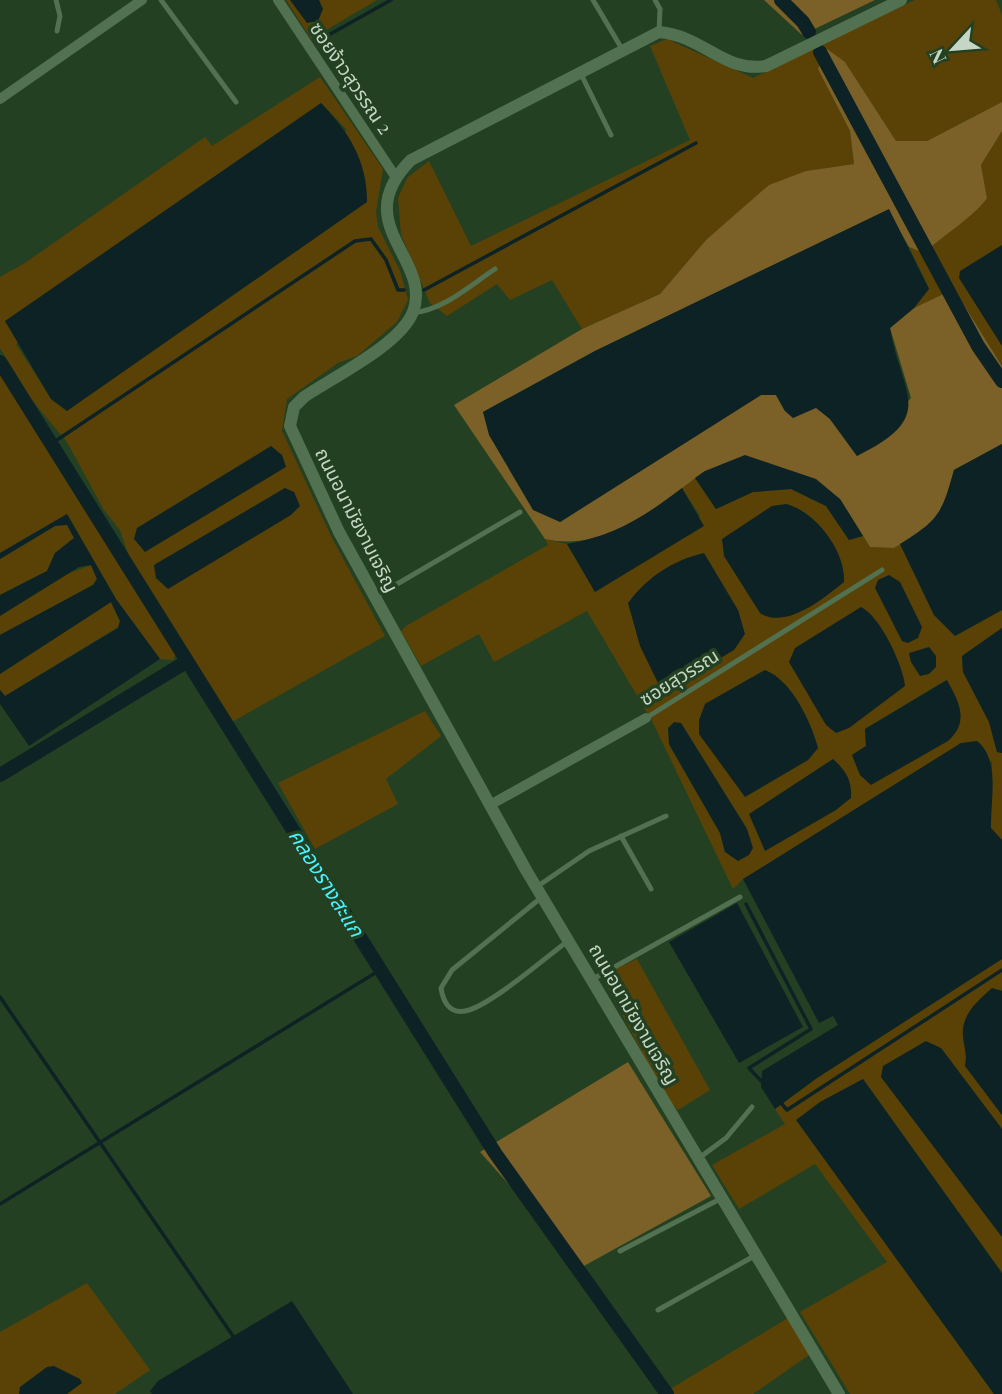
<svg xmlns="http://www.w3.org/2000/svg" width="1002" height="1394" font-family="'Playfair Display','Noto Sans Thai',serif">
  <rect width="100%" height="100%" fill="#234122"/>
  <!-- green -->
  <g fill="#5a4206" fill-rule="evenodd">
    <polygon points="286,0 377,0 311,39"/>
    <polygon points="915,0 996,0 1002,15 1002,102 927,141 896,141 845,62 818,69 850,131 854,164 806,171 706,240 660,294 582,329 552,280 510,300 497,284 447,316 430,303 401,235 398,198 407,178 429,161 471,246 690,140 650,46 667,39 753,78"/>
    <path d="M320 77 383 169 376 212 378 227 400 271 408 300 397 322 357 356 338 363 287 399 282 431 333 540 385 636 230 723 170 637 175 634 130 559 120 530 104 510 67 442 30 398 0 348V277L25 263 205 137 212 146ZM321 103 347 130 67 411 51 399 16 344Z"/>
    <polygon points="1002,131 1002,366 954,289 914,308 929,288 909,247 924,252 987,198 981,165"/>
    <polygon points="0,370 176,653 173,660 160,659 116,599 67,514 0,553"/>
    <path d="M695 478 716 509 753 492 791 489 826 506 849 540 863 536 870 547 894 548 900 544 934 615 955 636 1002 610V628L962 656 963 672 989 722 997 752 1002 753V840L991 829 992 761 743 879 733 889 652 721 587 611 494 662 479 634 421 666 401 631 406 626 548 545 545 539 567 544 595 592 700 516 682 488ZM789 662 905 685 836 733 826 724ZM765 670C792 681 810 720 818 748L808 760 745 797 705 704ZM946 680 860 775 852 755 866 746 865 729ZM681 723 747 829 725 853 720 833 669 745Z"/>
    <polygon points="67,524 74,538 55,553 47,571 0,595 0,559 55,526"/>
    <polygon points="91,565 97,579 93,585 0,635 0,616 61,576"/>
    <polygon points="111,602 120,621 118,627 5,696 0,690 0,674"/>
    <polygon points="425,711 441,736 386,779 398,804 315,849 278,783"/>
    <polygon points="637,959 710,1090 678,1110 667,1099 601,975"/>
    <polygon points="1002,959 1002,991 1000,989 963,1040 967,1052 965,1066 1002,1115 1002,1129 941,1048 881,1077 1002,1237 1002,1273 863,1079 797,1120 994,1394 850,1394 800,1312 887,1262 815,1164 739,1209 712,1165 785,1124 775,1109 817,1078"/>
    <polygon points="87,1283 150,1370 115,1394 0,1394 0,1332"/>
    <polygon points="788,1318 809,1355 753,1394 669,1394 667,1391"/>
  </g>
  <!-- forest -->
  <g fill="#7b6027">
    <polygon points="764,0 875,0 802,35"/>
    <path d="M827 49 845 62 896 141H927L1002 102V131L981 165 987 198C976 215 941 237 924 253L909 247 888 210 595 351 483 412 560 522 761 395H776L785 411 816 407 830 419 857 456 911 398 890 328 914 308 954 289 1002 366V444L954 470 943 510 923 530 894 548 870 547 840 499 705 471C658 505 608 553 545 539L454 405 582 329 660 294 706 240 769 185 806 171 854 164 850 131 818 69Z"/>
    <polygon points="628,1062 711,1196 582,1267 480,1152"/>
  </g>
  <!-- water -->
  <g fill="#0d2224">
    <polygon points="290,0 319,0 323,9 318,21 307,23"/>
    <path d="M321 103C349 132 367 161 367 202L67 411 51 399 5 321Z"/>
    <path d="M889 209 929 289 914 308 890 328C901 395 939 416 857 456L830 419 816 408 793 418 785 411 776 395H761L560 522 533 510 489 435 483 412 595 351Z"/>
    <polygon points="1002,245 1002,346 959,278 960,271"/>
    <path d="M1002 444V610L955 636 934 615 900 544C939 520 942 513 954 470Z"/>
    <polygon points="271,446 282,455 286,467 145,552 134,539 137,528"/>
    <polygon points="745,455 816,479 840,499 863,536 849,540 826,506 791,489 753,492 716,509 695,478 705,471"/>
    <polygon points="285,488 294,492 300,506 291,515 168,589 156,578 154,565"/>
    <path d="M682 488 704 526 595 592 567 544C614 536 644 517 682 488Z"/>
    <path d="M786 504C815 511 846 551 844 582 824 598 786 630 760 613L724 556 722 539 772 506Z"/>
    <polygon points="67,514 116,599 160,659 29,746 0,704 0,690 5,696 118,628 120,621 111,602 0,674 0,635 93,585 97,579 91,565 79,567 0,616 0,595 47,571 55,553 74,538 67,525 55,526 0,559 0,553"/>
    <path d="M704 553 738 610 745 634 734 650 672 687 658 683 640 646 628 603C646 578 673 560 704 553Z"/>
    <polygon points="889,575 900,582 922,627 918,638 908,643 902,641 875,588 878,580"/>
    <path d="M861 607C880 616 903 665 905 686L849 728 836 733 826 725 789 662 795 648Z"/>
    <polygon points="1002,628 1002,753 997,752 989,722 963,672 962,656"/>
    <polygon points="929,647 936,656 936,667 929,674 920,676 911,662 909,653"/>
    <path d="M765 670C792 681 810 720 818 748L808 760 745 797 699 734V720L705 704Z"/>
    <path d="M947 680C959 702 970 721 948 741L871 785 860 775 852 755 866 746 865 729Z"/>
    <polygon points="674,722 681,723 747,829 753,848 749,855 738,861 725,852 720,833 669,744 668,728"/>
    <path d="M977 741C1001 760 990 801 991 828L1002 840V959L817 1078 775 1109 761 1087 762 1071 838 1025 833 1016 819 1023 743 879 961 743Z"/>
    <path d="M833 759C846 771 852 780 851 798L836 810 765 851 749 814Z"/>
    <polygon points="737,903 803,1027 739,1063 669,942"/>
    <path d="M992 988 1002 991V1115L965 1066C967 1056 965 1052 964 1043 958 1018 975 1003 992 988Z"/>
    <polygon points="926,1041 941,1048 1002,1129 1002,1237 881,1077 883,1066"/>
    <polygon points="863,1079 1002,1273 1002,1394 994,1394 796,1120 820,1102"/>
    <polygon points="292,1301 353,1394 152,1394 150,1391 158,1381"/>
    <polygon points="54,1366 80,1379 82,1383 67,1394 19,1394 20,1387 47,1367"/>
  </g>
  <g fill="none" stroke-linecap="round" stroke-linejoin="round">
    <!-- stream -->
    <g stroke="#0d2224" stroke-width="3.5">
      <polyline points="325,37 391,0"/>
      <polyline points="424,290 696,143"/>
      <polyline points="51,444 355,241 371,239 386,260 398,290 404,290"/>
      <polyline points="746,904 811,1029 749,1068 764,1084"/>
      <polyline points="0,997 235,1339"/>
      <polyline points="781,1103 787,1110 1002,970"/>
      <polyline points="0,1204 380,970"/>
    </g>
    <!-- canal -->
    <g stroke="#0d2224" stroke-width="14">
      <polyline points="781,0 803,22 809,32"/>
      <polyline points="820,52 978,346 1002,381"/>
      <polyline points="0,362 495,1153 667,1394"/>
      <polyline points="0,775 186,662"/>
    </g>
    <!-- service -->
    <g stroke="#517150" stroke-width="5">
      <polyline points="56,0 60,16 57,31"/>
      <polyline points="161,0 236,102"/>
      <polyline points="593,0 622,49"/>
      <polyline points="655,0 660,9 659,32"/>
      <polyline points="580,72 611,135"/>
      <path d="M412 313C444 310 469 286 495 269"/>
      <polyline points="375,597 520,512"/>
      <polyline points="646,718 882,570"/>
      <polyline points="621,836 651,889"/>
      <polyline points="538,886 589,851 666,816"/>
      <path d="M542 897 452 970 441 988C443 1001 449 1014 465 1011 489 1007 546 957 568 941"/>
      <polyline points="593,979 740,897"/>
      <polyline points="699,1158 726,1138 752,1107"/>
      <polyline points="620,1251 722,1198"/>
      <polyline points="658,1310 756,1255"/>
    </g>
    <!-- minor -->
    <g stroke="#517150" stroke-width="10">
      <polyline points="278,0 395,176"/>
      <polyline points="0,99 142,0"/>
      <polyline points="490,805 646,718"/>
    </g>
    <!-- tertiary -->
    <path stroke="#517150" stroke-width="12" d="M839 1394 526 870 339 532 290 426 294 407 304 397C333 377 400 345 413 312 433 259 347 224 411 160L659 32C704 36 724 73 766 66L901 0"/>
  </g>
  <g text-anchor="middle" stroke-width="7" stroke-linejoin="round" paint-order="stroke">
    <!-- street labels -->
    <g font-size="19" fill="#c5d7c4" stroke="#234122">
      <text transform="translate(351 78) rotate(56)" y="7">ซอยง้าวสุวรรณ 2</text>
      <text transform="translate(357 520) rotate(63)" y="7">ถนนอนามัยงามเจริญ</text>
      <text transform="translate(679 677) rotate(-32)" y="7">ซอยสุวรรณ</text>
      <text transform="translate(634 1014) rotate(60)" y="7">ถนนอนามัยงามเจริญ</text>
    </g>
    <!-- water labels -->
    <g font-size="21" font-style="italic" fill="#49f0fe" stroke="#234122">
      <text transform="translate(326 883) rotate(58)" y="7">คลองรางสะแก</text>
    </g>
  </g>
  <!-- north arrow -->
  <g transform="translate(953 49) rotate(244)" stroke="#234122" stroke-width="5" paint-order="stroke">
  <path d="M0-5L12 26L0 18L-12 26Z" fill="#c5d7c4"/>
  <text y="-10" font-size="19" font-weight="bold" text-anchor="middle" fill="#c5d7c4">N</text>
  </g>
</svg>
